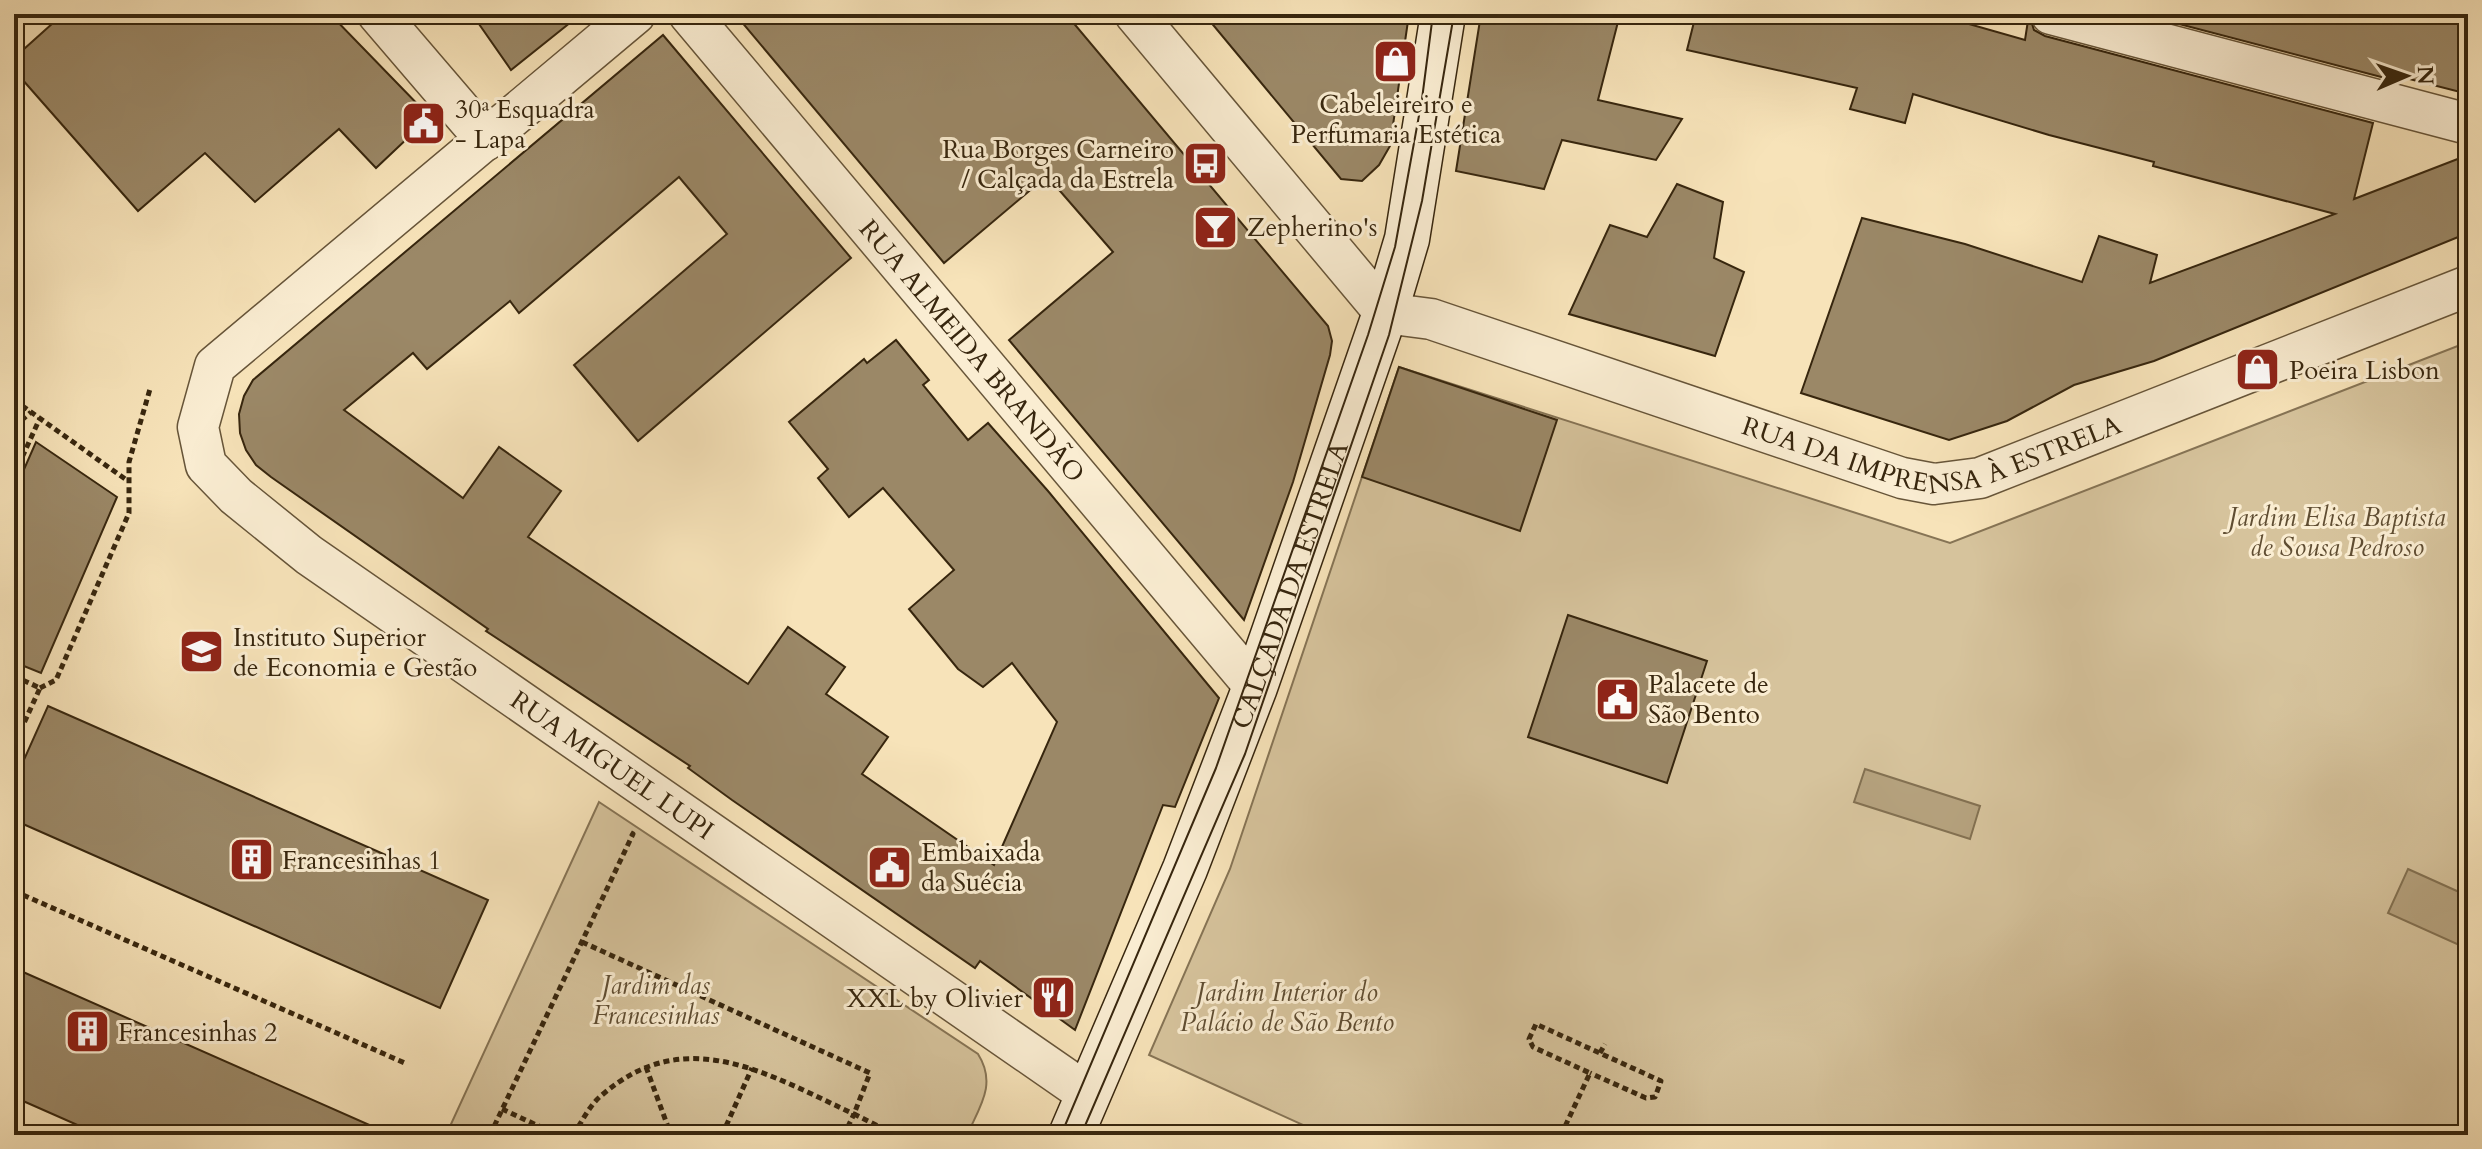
<svg xmlns="http://www.w3.org/2000/svg" width="2482" height="1149" font-family="Cardo,serif">
  <rect width="100%" height="100%" fill="#f7e3b9"/>
  <filter id="stains"><feTurbulence type="fractalNoise" baseFrequency=".0025" numOctaves="4"/><feColorMatrix values="0 0 0 0 .2 0 0 0 0 .09 0 0 0 0 .02 0 0 0 .5 -.17"/></filter>
  <radialGradient id="worn" r=".72"><stop offset=".6" stop-color="#630" stop-opacity="0"/><stop offset="1" stop-color="#630" stop-opacity=".3"/></radialGradient>
  <!-- green -->
  <g fill="#d6c39c" stroke="#867455" stroke-width="2">
    <polygon points="2468,342 2468,1135 1325,1135 1149,1055 1230,869 1399,367 1950,543"/>
    <path d="M599 802 978 1054C997 1084 980 1106 967 1135H446Z"/>
  </g>
  <!-- water -->
  <g fill="#b6a37f" stroke="#837152" stroke-width="2">
    <polygon points="1865,769 1980,806 1970,839 1854,802"/>
    <polygon points="2408,869 2468,896 2468,949 2388,913"/>
  </g>
  <!-- building -->
  <g fill="#9b8867" stroke="#37260e" stroke-width="2">
    <polygon points="63,14 330,14 430,117 376,168 339,129 255,202 205,153 138,211 14,70 14,58"/>
    <polygon points="472,14 581,14 511,70"/>
    <polygon points="735,14 1066,14 1328,326 1332,341 1330,355 1293,482 1244,620 1009,340 1113,252 1047,176 944,263"/>
    <polygon points="1204,14 1409,14 1390,146 1379,165 1362,181 1341,179"/>
    <polygon points="1481,14 1620,14 1598,100 1682,119 1656,160 1562,140 1544,189 1456,171"/>
    <polygon points="1696,14 1934,14 2025,40 2029,14 2034,30 2045,36 2373,123 2354,199 2468,155 2468,233 2154,361 2074,385 2007,421 1949,440 1801,393 1862,218 1965,244 2082,282 2099,236 2157,255 2150,283 2335,214 2153,166 2154,162 2049,135 1913,94 1905,123 1850,109 1857,88 1687,50"/>
    <polygon points="2141,14 2468,14 2468,94 2386,73 2385,78"/>
    <polygon points="663,35 851,258 638,441 574,365 727,234 679,177 519,313 510,301 427,369 413,353 344,410 463,498 499,447 561,491 528,537 748,684 788,627 845,667 826,694 888,737 862,774 994,865 1057,722 1012,663 983,687 958,669 909,609 954,570 883,488 849,517 818,478 828,469 789,422 864,359 867,363 896,340 929,380 923,385 968,440 988,423 1048,491 1219,698 1175,807 1163,805 1075,1030 980,961 975,968 732,800 688,768 690,766 486,631 488,629 271,477 256,465 246,450 240,433 239,414 244,396 253,380"/>
    <polygon points="1677,184 1723,202 1714,258 1744,272 1715,356 1569,314 1610,225 1647,237"/>
    <polygon points="1399,367 1557,420 1520,531 1362,477"/>
    <polygon points="36,442 117,497 41,673 14,662 14,492"/>
    <polygon points="1568,615 1707,661 1667,783 1528,737"/>
    <polygon points="48,706 488,900 440,1008 14,820 14,782"/>
    <polygon points="14,968 392,1135 100,1135 14,1097"/>
  </g>
  <g fill="none" stroke-linecap="round" stroke-linejoin="round">
    <defs>
      <g id="minor">
        <polyline points="378,14 486,140"/>
        <path id="s1" d="M635 14 215 366 198 427 206 465 236 496 309 555 1089 1095"/>
        <path id="s2" d="M689 14 1255 687"/>
        <path id="s3" d="M1135 14 1385 313 1431 319 1902 478 1934 484 1980 478 2468 286"/>
        <polyline points="2051,14 2468,124"/>
      </g>
      <g id="secondary">
        <path id="s4" d="M1071 1135 1185 869 1255 687 1385 313 1407 239 1443 14"/>
      </g>
    </defs>
    <!-- minor casing -->
    <use href="#minor" stroke="#675539" stroke-width="43"/>
    <!-- secondary casing -->
    <use href="#secondary" stroke="#37260e" stroke-width="47"/>
    <!-- path -->
    <g stroke="#37260e" stroke-width="5" stroke-dasharray="6 4" stroke-linecap="butt">
      <polyline points="14,400 128,481"/>
      <polyline points="14,427 31,412"/>
      <polyline points="14,475 40,418"/>
      <polyline points="14,676 40,688 14,745"/>
      <polyline points="40,688 56,680 129,513 129,462 150,389"/>
      <polyline points="14,891 407,1064"/>
      <polyline points="582,942 870,1073 854,1114 888,1131 888,1135"/>
      <polyline points="1600,1053 1605,1044"/>
      <polyline points="646,1067 671,1135"/>
      <polyline points="502,1109 558,1135"/>
      <polyline points="490,1135 633,834 628,831"/>
      <path d="M573 1135C582 1122 590 1104 602 1095 686 1022 769 1075 854 1114L844 1135"/>
      <polyline points="722,1135 752,1068"/>
      <polyline points="1561,1135 1590,1073 1533,1047 1529,1039 1536,1024 1661,1081 1655,1097 1646,1098 1590,1073"/>
    </g>
    <!-- minor -->
    <use href="#minor" stroke="#faedd2" stroke-width="40"/>
    <!-- secondary -->
    <use href="#secondary" stroke="#faedd2" stroke-width="44"/>
    <!-- tram -->
    <g stroke="#37260e" stroke-width="2">
      <polyline points="1061,1135 1216,768 1368,335 1395,247 1422,99 1433,14"/>
      <polyline points="1081,1135 1245,754 1389,335 1422,201 1454,14"/>
    </g>
  </g>
  <!-- icons -->
  <defs>
    <symbol id="shop-square" viewBox="-11 -11 22 22"><rect x="-9" y="-9" width="18" height="18" rx="4" fill="#8f2418" stroke="#faedd2"/><path d="M-5-2.5h2.3a2.7 3.5 0 0 1 5.4 0H5L5.5 6h-11ZM-1.5-2.5h3a1.5 2.3 0 0 0-3 0Z" fill="#fff"/></symbol>
    <symbol id="civic-square" viewBox="-11 -11 22 22"><rect x="-9" y="-9" width="18" height="18" rx="4" fill="#8f2418" stroke="#faedd2"/><path d="M-.6-6.5H3V-4.5H.6V-3L4-1V1h2V6H-6V1h2V-1L-.6-3ZM-1.2 2.5V6h2.4V2.5Z" fill="#fff"/></symbol>
    <symbol id="bus-square" viewBox="-11 -11 22 22"><rect x="-9" y="-9" width="18" height="18" rx="4" fill="#8f2418" stroke="#faedd2"/><path d="M-5-6H5V4H4V6H2V4H-2V6H-4V4H-5ZM-3.5-4V0h7V-4ZM-3.5 1.2v1.5H-2V1.2ZM2 1.2v1.5H3.5V1.2Z" fill="#fff"/></symbol>
    <symbol id="bar-square" viewBox="-11 -11 22 22"><rect x="-9" y="-9" width="18" height="18" rx="4" fill="#8f2418" stroke="#faedd2"/><path d="M-6-5H6L.8 .8V4.5H3.5V6h-7V4.5H-.8V.8Z" fill="#fff"/></symbol>
    <symbol id="university-square" viewBox="-11 -11 22 22"><rect x="-9" y="-9" width="18" height="18" rx="4" fill="#8f2418" stroke="#faedd2"/><path d="M0-5L7-2L0 1L-7-2ZM-4 1L0 2.5L4 1V4Q0 6-4 4Z" fill="#fff"/></symbol>
    <symbol id="building-square" viewBox="-11 -11 22 22"><rect x="-9" y="-9" width="18" height="18" rx="4" fill="#8f2418" stroke="#faedd2"/><path d="M-4-6H4V6H1V3H-1V6H-4ZM-2.5-4.3h1.7v1.8h-1.7ZM.8-4.3h1.7v1.8H.8ZM-2.5-1h1.7V.8h-1.7ZM.8-1h1.7V.8H.8Z" fill="#fff"/></symbol>
    <symbol id="restaurant-square" viewBox="-11 -11 22 22"><rect x="-9" y="-9" width="18" height="18" rx="4" fill="#8f2418" stroke="#faedd2"/><path d="M-5-6h1v4h1v-4h1v4h1v-4h1v5L-1.5 .5V6h-2V.5L-5-1ZM5-6V6H3V1.5H1.5Q1.5-4 5-6Z" fill="#fff"/></symbol>
  </defs>
  <g fill-rule="evenodd">
    <use href="#shop-square" x="1370" y="36" width="51" height="51"/>
    <use href="#civic-square" x="398" y="98" width="51" height="51"/>
    <use href="#bus-square" x="1180" y="138" width="51" height="51"/>
    <use href="#bar-square" x="1190" y="202" width="51" height="51"/>
    <use href="#shop-square" x="2232" y="344" width="51" height="51"/>
    <use href="#university-square" x="176" y="626" width="51" height="51"/>
    <use href="#civic-square" x="1592" y="674" width="51" height="51"/>
    <use href="#building-square" x="226" y="834" width="51" height="51"/>
    <use href="#civic-square" x="864" y="842" width="51" height="51"/>
    <use href="#restaurant-square" x="1028" y="972" width="51" height="51"/>
    <use href="#building-square" x="62" y="1006" width="51" height="51"/>
  </g>
  <g text-anchor="middle" stroke-width="6" stroke-linejoin="round" paint-order="stroke">
    <!-- poi labels -->
    <g font-size="26" fill="#37260e" stroke="#faedd2" text-anchor="start">
      <text x="1396" y="113" text-anchor="middle">Cabeleireiro e<tspan x="1396" dy="30">Perfumaria Estética</tspan></text>
      <text x="455" y="118">30ª Esquadra<tspan x="455" dy="30">- Lapa</tspan></text>
      <text x="1174" y="158" text-anchor="end">Rua Borges Carneiro<tspan x="1174" dy="30">/ Calçada da Estrela</tspan></text>
      <text x="1247" y="236">Zepherino's</text>
      <text x="2289" y="379">Poeira Lisbon</text>
      <text x="233" y="646">Instituto Superior<tspan x="233" dy="30">de Economia e Gestão</tspan></text>
      <text x="1648" y="693">Palacete de<tspan x="1648" dy="30">São Bento</tspan></text>
      <text x="921" y="861">Embaixada<tspan x="921" dy="30">da Suécia</tspan></text>
      <text x="282" y="869">Francesinhas 1</text>
      <text x="1023" y="1007" text-anchor="end">XXL by Olivier</text>
      <text x="118" y="1041">Francesinhas 2</text>
    </g>
    <!-- street labels -->
    <g font-size="26" fill="#37260e" stroke="#faedd2">
      <text dy="9" stroke="none"><textPath href="#s2" startOffset="440">RUA ALMEIDA BRANDÃO</textPath></text>
      <text dy="9" stroke="none"><textPath href="#s3" startOffset="964">RUA DA IMPRENSA À ESTRELA</textPath></text>
      <text dy="9" stroke="none"><textPath href="#s4" startOffset="592">CALÇADA DA ESTRELA</textPath></text>
      <text dy="9" stroke="none"><textPath href="#s1" startOffset="1156">RUA MIGUEL LUPI</textPath></text>
    </g>
    <!-- park labels -->
    <g font-size="26" font-style="italic" fill="#5f4d32" stroke="#faedd2">
      <text x="2337" y="526">Jardim Elisa Baptista<tspan x="2337" dy="30">de Sousa Pedroso</tspan></text>
      <text x="656" y="994">Jardim das<tspan x="656" dy="30">Francesinhas</tspan></text>
      <text x="1287" y="1001">Jardim Interior do<tspan x="1287" dy="30">Palácio de São Bento</tspan></text>
    </g>
  </g>
  <!-- margin -->
  <rect width="2482" height="1149" fill="none" stroke="#f7e3b9" stroke-width="48"/>
  <rect x="16" y="16" width="2450" height="1117" fill="none" stroke="#37260e" stroke-width="4"/>
  <rect x="24" y="24" width="2434" height="1101" fill="none" stroke="#37260e" stroke-width="2"/>
  <!-- north arrow -->
  <g transform="translate(2406 76) rotate(88)" stroke="#faedd2" stroke-width="6" paint-order="stroke">
  <path d="M0-6L14 30L0 20L-14 30Z" fill="#37260e"/>
  <text y="-12" font-size="22" font-weight="bold" text-anchor="middle" fill="#37260e">N</text>
  </g>
  <rect width="100%" height="100%" filter="url(#stains)"/>
  <rect width="100%" height="100%" fill="url(#worn)"/>
</svg>
